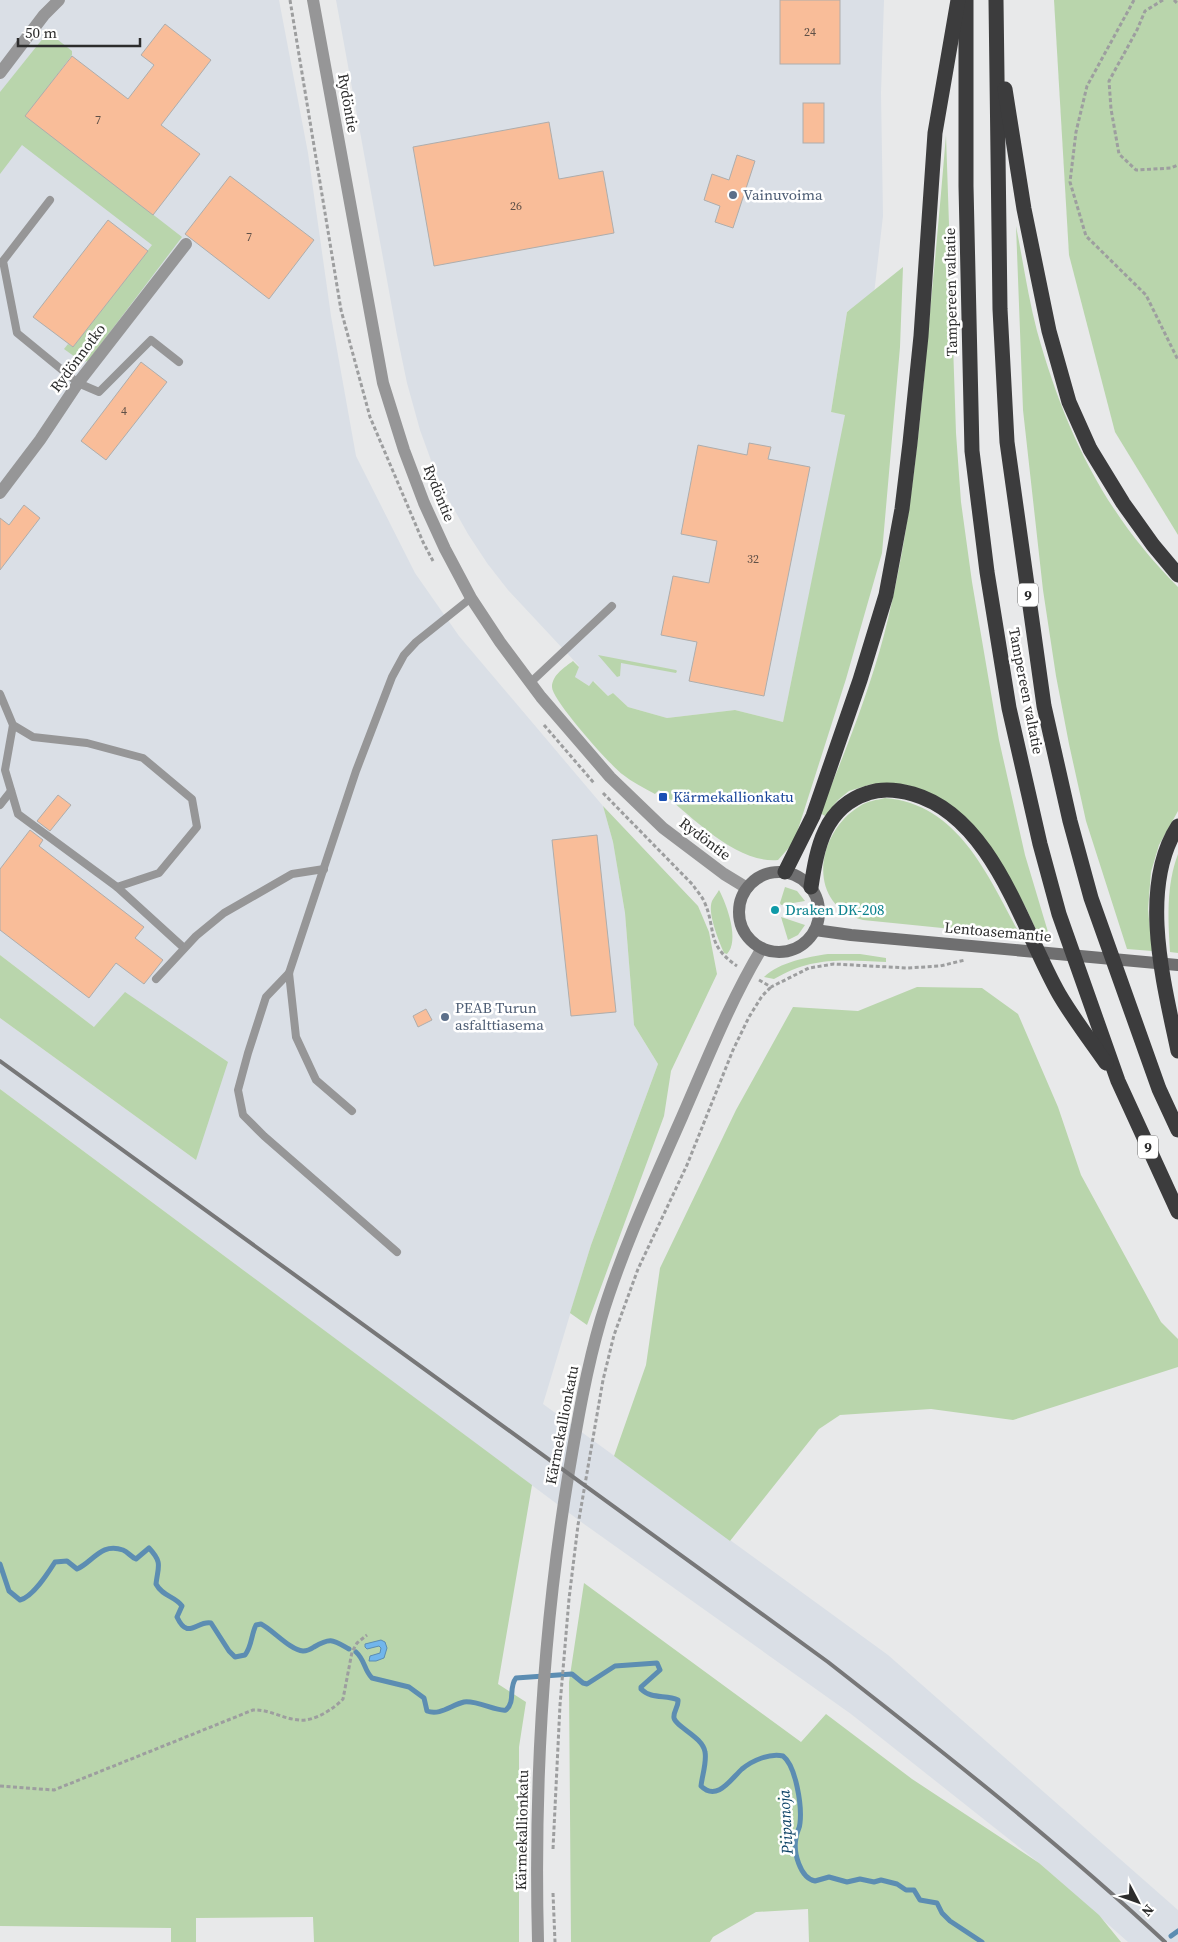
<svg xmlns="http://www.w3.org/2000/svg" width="1178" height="1942" font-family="'Source Serif 4',serif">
  <rect width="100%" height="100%" fill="#e8e9ea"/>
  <!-- built -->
  <g fill="#dadfe6">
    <polygon points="0,0 279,0 308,153 331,316 356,456 415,573 459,636 603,806 613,842 625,913 634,1025 658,1064 591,1245 543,1404 888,1655 1178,1910 1178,1942 1128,1942 1039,1863 851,1714 584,1524 0,1089 0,1018 196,1160 94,1027 0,955"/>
    <polygon points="336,0 884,0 881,93 883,216 873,303 847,311 831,412 846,415 783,722 735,710 667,718 628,707 613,693 608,696 594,681 589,686 575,677 579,666 508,590 487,563 468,534 446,495 432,463 420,430 407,383 397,335"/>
  </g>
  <!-- green -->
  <g fill="#b9d5ac">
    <polygon points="1054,0 1178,0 1178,535 1115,432 1069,255"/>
    <polygon points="48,32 72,51 72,55 26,116 182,237 88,361 82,362 64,349 68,344 73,347 152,245 22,145 0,174 0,92"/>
    <path d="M946 135 956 433 961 502 972 582 999 740 1025 855 1051 942 1042 943 1026 908 998 859 939 799 924 791 907 785 885 783 872 784 849 791 838 800 825 816 820 813C844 755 868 695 884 635 908 542 918 448 926 354 933 281 940 208 946 135Z"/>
    <path d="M1016 226C1023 261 1028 297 1037 331 1065 431 1104 513 1178 587V811L1159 845 1151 872 1148 909 1152 951 1127 949 1086 821 1069 744 1056 676 1043 590 1023 410Z"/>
    <path d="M903 267 900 347 882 553 846 679 794 842 778 860C736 864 690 815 659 790L655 794C644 788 632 782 622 774 609 764 552 700 552 687 552 675 565 667 573 661L579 667 575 677 589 686 593 681 608 696 613 693 628 707 667 718 735 710 783 722 845 415 831 412 847 312Z"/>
    <polygon points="598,655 676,670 677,671 676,673 621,663 620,676 617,677"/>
    <path d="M885 798C961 804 990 881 1022 938L972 931 863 920C805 905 816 832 860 806 867 801 877 800 885 798Z"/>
    <polygon points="603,806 698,906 709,932 717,974 671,1071 664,1116 587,1325 570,1313 591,1245 658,1064 634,1025 625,913 613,842"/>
    <path d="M1178 854V953L1170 952C1168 919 1166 886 1178 854Z"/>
    <polygon points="785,887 797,891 805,901 781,905 780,903"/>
    <path d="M719 890C727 905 740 941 727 954L724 953C719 941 707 913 712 901 714 897 717 894 719 890Z"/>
    <polygon points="781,917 805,925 798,935 788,940"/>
    <path d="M828 954H860L886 958V962C843 960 813 956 774 979L764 977C780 962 807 957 828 954Z"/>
    <polygon points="0,955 94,1027 125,992 228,1062 196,1160 0,1018"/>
    <polygon points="917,987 982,988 1018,1014 1058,1107 1081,1175 1161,1322 1178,1339 1178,1367 1013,1420 931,1409 840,1415 819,1429 730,1541 614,1456 646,1365 660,1268 736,1110 793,1007 858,1011"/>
    <polygon points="0,1089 532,1485 498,1684 526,1702 519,1747 519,1942 314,1942 313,1917 196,1918 196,1942 171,1942 171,1928 0,1926"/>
    <polygon points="584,1583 801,1742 826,1714 912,1779 1039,1863 1099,1915 1121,1942 809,1942 808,1909 756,1912 713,1937 710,1942 571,1942 569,1682"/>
  </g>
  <!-- water -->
  <polygon fill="#71b6ec" stroke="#5c8db2" points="381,1640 385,1642 387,1648 384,1658 376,1661 369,1661 370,1656 380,1653 381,1648 379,1646 367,1649 365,1647 365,1644"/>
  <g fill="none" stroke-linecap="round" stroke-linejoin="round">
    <!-- stream -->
    <g stroke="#5c8db2" stroke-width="5">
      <path d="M0 1564 9 1591 20 1600C33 1597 48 1573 55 1562L67 1561 77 1569C93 1562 101 1542 123 1550 128 1552 131 1557 136 1559L149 1548C163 1563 158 1566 156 1584 163 1597 175 1596 182 1606L177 1617C188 1641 197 1620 211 1623L229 1651 235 1657 245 1655C252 1646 251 1635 256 1625L261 1624C273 1630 290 1650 303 1651 307 1651 311 1649 314 1647 331 1637 333 1640 349 1649"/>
      <path d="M356 1652C365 1660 364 1670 372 1678L409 1687 424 1698 427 1711C440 1716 451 1705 464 1702 477 1700 497 1712 506 1710 516 1701 508 1688 516 1678L572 1674 583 1683 587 1684 615 1666 657 1663 660 1670 641 1687V1689C652 1700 666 1694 678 1700 679 1706 673 1711 674 1718 676 1727 703 1737 705 1752 707 1762 702 1776 701 1786 717 1802 731 1779 742 1769 753 1760 770 1753 783 1756 796 1766 802 1806 800 1823 800 1828 796 1833 796 1838 793 1852 800 1878 815 1881L829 1877 847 1882 860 1879 874 1882 881 1880 897 1884 906 1890H914L920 1900 937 1903 942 1913 950 1921 982 1942"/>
      <polyline points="1171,1936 1178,1931"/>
    </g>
  </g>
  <!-- building -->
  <g fill="#f9bd99" stroke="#aeadac">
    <rect x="780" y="0" width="60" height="64"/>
    <polygon points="165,24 211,60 161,125 200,154 153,215 25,116 72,56 128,99 154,65 141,55"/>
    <rect x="803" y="103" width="21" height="40"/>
    <polygon points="549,122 559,179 603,171 614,233 434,266 413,147"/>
    <polygon points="737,155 755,161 733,228 715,222 720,206 704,200 712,174 729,180"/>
    <polygon points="230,176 314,240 269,299 185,234"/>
    <polygon points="108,220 148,251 73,347 33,317"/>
    <polygon points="141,362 167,382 106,460 81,441"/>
    <polygon points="749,443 771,447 768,459 810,467 764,696 689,681 697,642 661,635 673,576 709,583 717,541 681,534 698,445 747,455"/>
    <polygon points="24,505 40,518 0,570 0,518 9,525"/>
    <polygon points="58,795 71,805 50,831 37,821"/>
    <polygon points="30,830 43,840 39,846 144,927 135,938 163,960 144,984 116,963 89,998 0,930 0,869"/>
    <polygon points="597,835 616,1012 571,1016 552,840"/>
    <polygon points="426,1009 432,1020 418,1027 413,1016"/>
  </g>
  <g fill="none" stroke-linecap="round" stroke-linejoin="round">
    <!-- path -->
    <g stroke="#9d9e9f" stroke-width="3" stroke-dasharray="4 2.5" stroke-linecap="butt">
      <polyline points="290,0 341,310 370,417 423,542 433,561"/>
      <polyline points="1134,0 1087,86 1076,132 1070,182 1086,236 1146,295 1178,360"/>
      <polyline points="1163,0 1145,11 1137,30 1109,81 1111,109 1119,154 1136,170 1171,168 1178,165"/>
      <polyline points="1174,0 1178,4"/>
      <polyline points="544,725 594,783"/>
      <path d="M603 793 693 885C696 890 701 895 704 901 717 930 705 944 737 966"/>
      <polyline points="759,980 771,987 809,968 834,964 907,968 940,966 965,960"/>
      <path d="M0 1786 54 1790 253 1710C269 1709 283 1719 299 1720 313 1722 334 1709 343 1699L352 1652 357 1643 367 1635"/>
      <polyline points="553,1849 560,1705 569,1599 578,1525 603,1380 614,1335 638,1269 687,1165 733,1050 749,1017 762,996 771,987"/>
      <polyline points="553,1893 555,1942"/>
    </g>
    <!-- service -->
    <g stroke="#969697" stroke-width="8">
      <polyline points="50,200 3,261 17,333 78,383 99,392 151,340 179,362"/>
      <polyline points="530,683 612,606"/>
      <polyline points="0,694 13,725 5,770 18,814 117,887 159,873 197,827 192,799 143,758 87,743 33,737 13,725"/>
      <polyline points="0,805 11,791"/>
      <polyline points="117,887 184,948"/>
      <polyline points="289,973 266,997 248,1053 238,1090 243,1115 264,1136 397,1252"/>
      <polyline points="156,979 196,936 224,913 292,874 324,869"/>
      <polyline points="352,1111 316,1080 296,1037 289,973 356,771 392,677 404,655 416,642 471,598"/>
    </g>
    <!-- minor -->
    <g stroke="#969697" stroke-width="12">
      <polyline points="0,73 44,15 59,0"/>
      <polyline points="0,493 40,440 78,383 186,244"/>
    </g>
    <!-- tertiary -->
    <g stroke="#969697" stroke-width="12">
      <polyline points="313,0 383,383 404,450 424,503 445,549 471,598 500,642 541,697 610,777 663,828 724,874 747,888"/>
      <path d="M538 1942C534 1787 543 1630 568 1477 577 1424 586 1370 601 1319 622 1250 653 1183 682 1117 707 1060 730 1001 762 948"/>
    </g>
    <!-- secondary -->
    <g stroke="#6f6f70" stroke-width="12">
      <circle cx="779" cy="912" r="40"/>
      <polyline points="815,930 851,935 1178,965"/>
    </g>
    <!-- motorway -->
    <g stroke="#3c3c3d" stroke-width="15">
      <polyline points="966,0 966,186 972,451 987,572 1009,708 1040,844 1059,914 1118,1081 1178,1212"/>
      <polyline points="996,0 1000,309 1007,442 1044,706 1070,821 1091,898 1159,1089 1178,1130"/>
      <polyline points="1005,89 1024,209 1049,331 1069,402 1090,449 1123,503 1153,545 1178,575"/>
      <path d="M1178 826C1138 888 1164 984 1178 1051"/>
      <polyline points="785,872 813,816 860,680 886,595 902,509 910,443 921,336 935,133 958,0"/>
      <path d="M811 887C817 848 824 807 868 793 882 788 899 790 913 794 993 817 1022 929 1059 994 1073 1018 1090 1040 1106 1063"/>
    </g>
    <!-- rail -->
    <path stroke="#777778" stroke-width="4" d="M0 1061 828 1662C943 1752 1058 1842 1165 1942"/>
  </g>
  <!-- markers -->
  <g fill="#5c6f8a" stroke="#fff" stroke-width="2">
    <circle cx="733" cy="195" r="5"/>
    <circle cx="445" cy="1017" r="5"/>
  </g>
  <rect fill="#1a4fb4" stroke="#fff" stroke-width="2" x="658" y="792" width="10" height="10" rx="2.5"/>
  <circle fill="#0f9aa8" stroke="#fff" stroke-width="2" cx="775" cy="910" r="5"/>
  <g text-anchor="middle" stroke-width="5" stroke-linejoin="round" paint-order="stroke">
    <!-- number labels -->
    <g font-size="12" fill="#5f5047">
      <text x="810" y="36">24</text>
      <text x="98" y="124">7</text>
      <text x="516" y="210">26</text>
      <text x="249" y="241">7</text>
      <text x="124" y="415">4</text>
      <text x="753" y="563">32</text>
    </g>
    <!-- shield labels -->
    <g fill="#fff" stroke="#6b6b6b" stroke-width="1">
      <rect x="1018" y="583.5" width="20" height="23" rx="4"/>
      <rect x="1138" y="1135.5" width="20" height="23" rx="4"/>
    </g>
    <g font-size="14" font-weight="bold" fill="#2c2c2c">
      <text x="1028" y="600">9</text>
      <text x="1148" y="1152">9</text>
    </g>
    <!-- street labels -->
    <g font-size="15" fill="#2c2c2c" stroke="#fff">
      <text transform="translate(348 103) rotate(80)" y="5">Rydöntie</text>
      <text transform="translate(951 292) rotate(-91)" y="5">Tampereen valtatie</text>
      <text transform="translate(78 358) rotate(-53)" y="5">Rydönnotko</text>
      <text transform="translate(439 493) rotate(68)" y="5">Rydöntie</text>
      <text transform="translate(1026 691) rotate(79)" y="5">Tampereen valtatie</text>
      <text transform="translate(705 839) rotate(37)" y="5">Rydöntie</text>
      <text transform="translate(998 932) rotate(5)" y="5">Lentoasemantie</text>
      <text transform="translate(562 1425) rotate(-79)" y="5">Kärmekallionkatu</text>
      <text transform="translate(522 1830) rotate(-89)" y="5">Kärmekallionkatu</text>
    </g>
    <!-- service labels -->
    <g font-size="15" fill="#4e5e75" stroke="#fff" text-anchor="start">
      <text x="743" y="200">Vainuvoima</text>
      <text x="455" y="1013">PEAB Turun<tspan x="455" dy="17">asfalttiasema</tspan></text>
    </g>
    <!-- transit labels -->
    <g font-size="15" fill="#164399" stroke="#fff" text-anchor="start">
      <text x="673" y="802">Kärmekallionkatu</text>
    </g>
    <!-- culture labels -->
    <g font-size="15" fill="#0d838f" stroke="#fff" text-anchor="start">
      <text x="785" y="915">Draken DK-208</text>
    </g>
    <!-- water labels -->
    <g font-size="16" font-style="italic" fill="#0b4165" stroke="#fff">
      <text transform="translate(785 1822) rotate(-93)" y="6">Piipanoja</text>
    </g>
  </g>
  <!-- north arrow -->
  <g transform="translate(1138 1902) rotate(131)" stroke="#ffffff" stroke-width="4" paint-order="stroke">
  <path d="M0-4L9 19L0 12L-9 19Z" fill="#2c2c2c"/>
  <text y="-8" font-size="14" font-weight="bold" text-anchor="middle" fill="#2c2c2c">N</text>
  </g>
  <!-- scale -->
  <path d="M18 38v8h122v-8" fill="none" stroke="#2c2c2c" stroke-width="2.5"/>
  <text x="25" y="38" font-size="15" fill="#2c2c2c" stroke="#ffffff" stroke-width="4" paint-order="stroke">50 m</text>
</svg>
